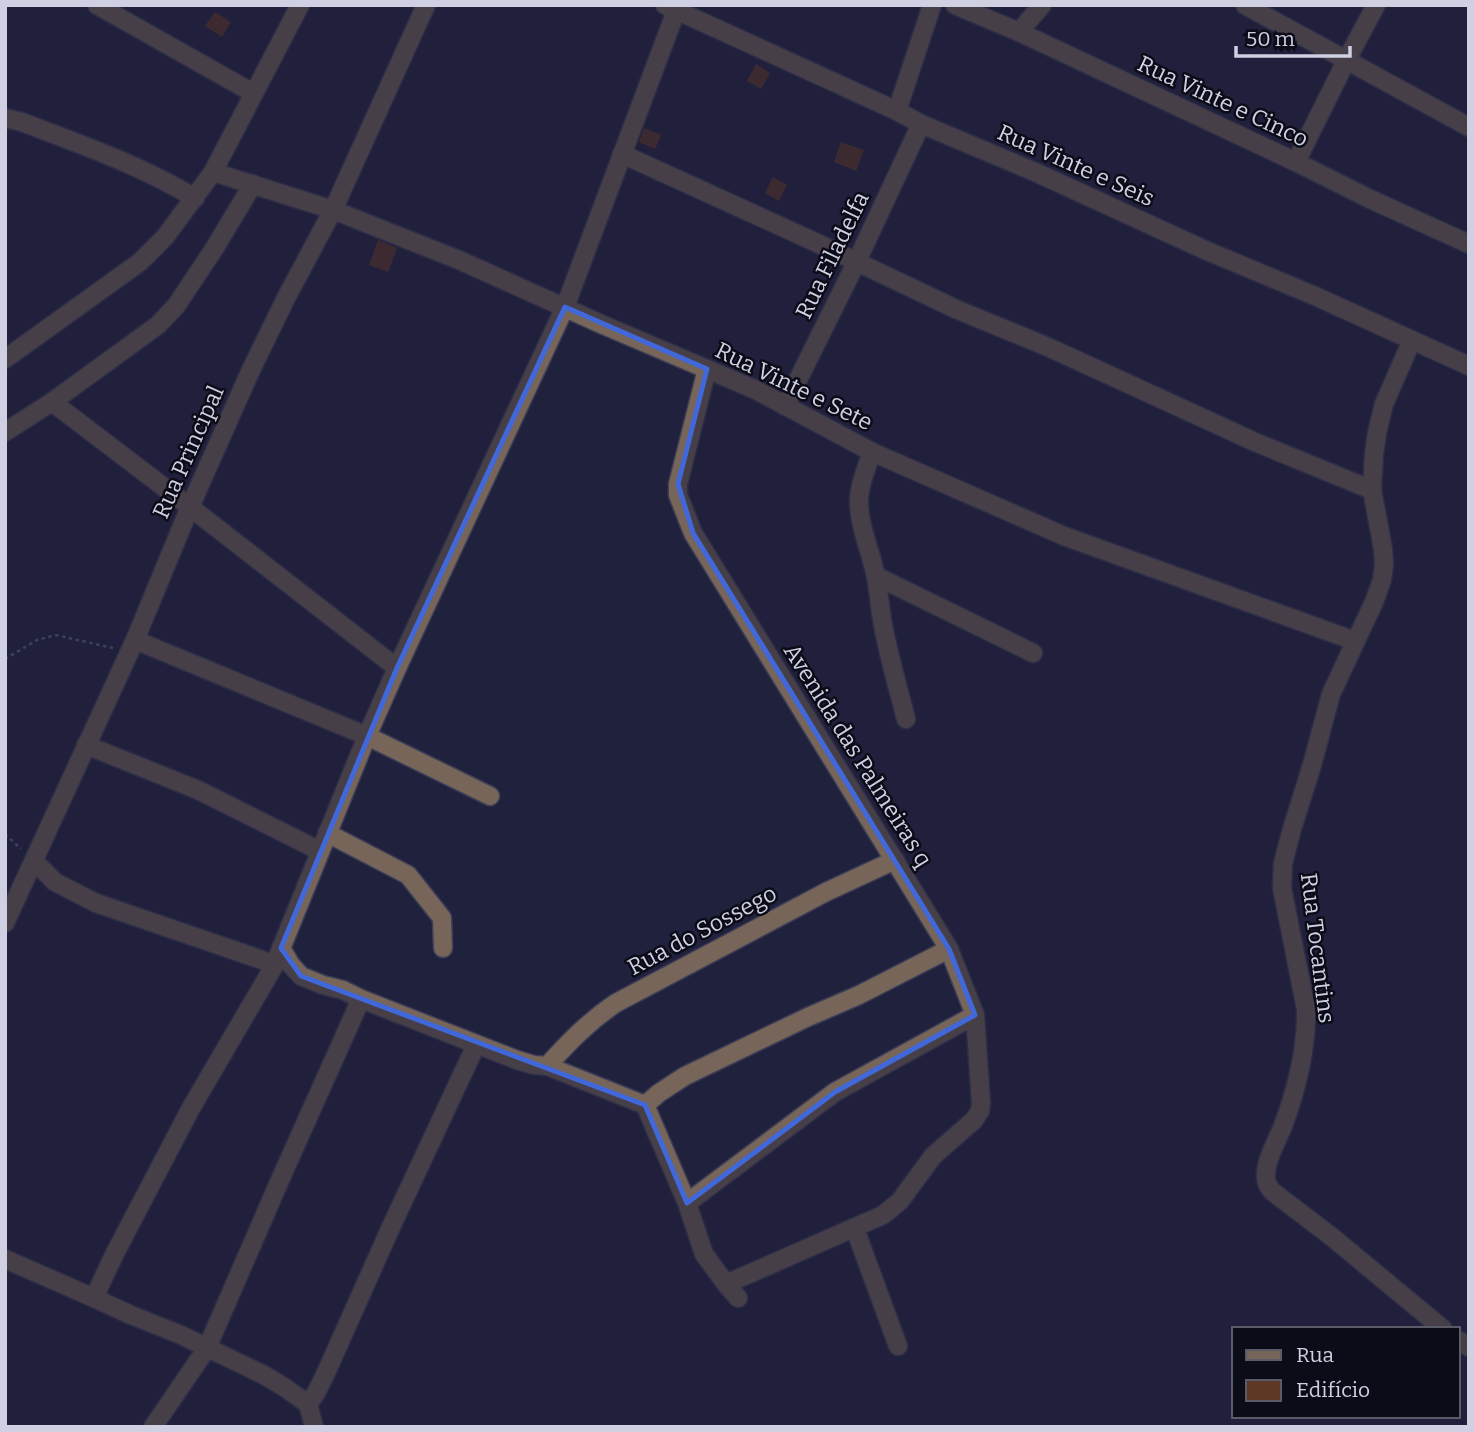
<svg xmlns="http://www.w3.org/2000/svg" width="1474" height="1432" font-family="Bitter,serif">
  <rect width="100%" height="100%" fill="#20213c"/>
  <!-- building -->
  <g fill="#5f3725">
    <polygon points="215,12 231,22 222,37 205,26"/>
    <polygon points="756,64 770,73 761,89 747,81"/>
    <polygon points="644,128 661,135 655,149 639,142"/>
    <polygon points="841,142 864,150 856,171 834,162"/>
    <polygon points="773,177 787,185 779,201 765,193"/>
    <polygon points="378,240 397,248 388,272 369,265"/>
  </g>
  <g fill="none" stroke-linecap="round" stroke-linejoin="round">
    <defs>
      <g id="minor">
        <polyline points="97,5 253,93"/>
        <polyline points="665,5 897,111 921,124 1035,172 1205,250 1315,296 1469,366"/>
        <polyline points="955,5 1019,32 1296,162 1370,199 1469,244"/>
        <polyline points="1245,5 1469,127"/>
        <polyline points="1019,32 1042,5"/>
        <polyline points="897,111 932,5"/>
        <path d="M5 118 22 122C82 145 140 165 195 198"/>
        <polyline points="622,154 815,242 958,310 1048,347 1255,442 1372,490"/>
        <polyline points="1296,162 1346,61 1376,5"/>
        <polyline points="213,172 333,210 459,260 601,324 756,390 872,452 1064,536 1355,641"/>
        <path d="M1412 340 1384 404 1377 433 1374 454 1372 490 1383 549 1384 564 1382 580 1374 602 1331 694 1312 765 1292 829 1283 863 1282 888 1306 1009C1307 1049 1297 1088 1283 1126 1277 1141 1267 1157 1266 1173 1265 1181 1267 1186 1273 1192L1332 1237 1443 1329"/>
        <polyline points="5,359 140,262 165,237 213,172 300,5"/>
        <polyline points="707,369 678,484 678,495 693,533 949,949 975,1015 981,1103 980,1111 974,1120 933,1156 900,1201 883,1215 726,1284"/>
        <polyline points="52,402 190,507 397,668"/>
        <polyline points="785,406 857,261 921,124"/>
        <polyline points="5,432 52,402 158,325 176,306 214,249 253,184"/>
        <path d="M872 452C867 467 860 482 859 498 858 525 871 551 876 577 879 593 880 609 883 625 889 657 898 688 906 719"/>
        <polyline points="876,576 1033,653"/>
        <polyline points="135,640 367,736 490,796"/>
        <polyline points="86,745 198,790 320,851"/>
        <polyline points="327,833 408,875 442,918 443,948"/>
        <polyline points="34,861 55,882 96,903 268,962 274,966"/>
        <polyline points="5,923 135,640 190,507 250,372 286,298 333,210 426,5"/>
        <polyline points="281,948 291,965 301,976 323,985 343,990 361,999 517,1060 534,1065 547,1066 645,1105 687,1203 704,1254 726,1284 738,1298"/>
        <path d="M547 1066C568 1043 589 1021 616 1003L826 892 895 860"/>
        <polyline points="645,1105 659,1093 685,1076 808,1017 859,995 949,949"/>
        <polyline points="687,1203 835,1092 975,1015"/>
        <polyline points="855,1229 898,1346"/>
        <polyline points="5,1259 94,1298"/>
        <polyline points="1458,1340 1469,1347"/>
        <polyline points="308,1404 316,1393 325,1375 391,1227 476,1045"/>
        <polyline points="153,1427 207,1348 280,1180 361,999"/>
        <polyline points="314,1427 308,1404 284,1387 264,1375 181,1335 131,1315 94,1298 114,1255 191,1108 274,966 367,736 397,668 565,307 676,11"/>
      </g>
    </defs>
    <!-- minor casing -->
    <use href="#minor" stroke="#3c3d57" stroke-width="21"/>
    <!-- path -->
    <g stroke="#63657c" stroke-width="2.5" stroke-dasharray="3.5 3.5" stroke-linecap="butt">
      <polyline points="5,659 37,640 56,635 113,648"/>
      <polyline points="5,834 21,849"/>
    </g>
    <!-- minor -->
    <use href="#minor" stroke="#766558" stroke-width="18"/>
  </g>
  <!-- marked area -->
  <path d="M0 0H1474V1432H0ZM565 307 707 369 678 484 693 533 949 949 975 1015 835 1092 687 1203 645 1105 301 976 281 948 397 668Z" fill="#20213c" fill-opacity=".55" fill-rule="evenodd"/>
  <path fill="none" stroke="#4168da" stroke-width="5" stroke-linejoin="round" d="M565 307 707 369 678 484 693 533 949 949 975 1015 835 1092 687 1203 645 1105 301 976 281 948 397 668Z"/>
  <g text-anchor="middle" stroke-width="5" stroke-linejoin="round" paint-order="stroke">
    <!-- street labels -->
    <g font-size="23" fill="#cfd1e3" stroke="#0b0c18">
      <text transform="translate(1223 101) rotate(25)" y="8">Rua Vinte e Cinco</text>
      <text transform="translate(1076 165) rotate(24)" y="8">Rua Vinte e Seis</text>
      <text transform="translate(832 255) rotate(-64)" y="8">Rua Filadelfa</text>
      <text transform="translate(794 386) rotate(26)" y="8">Rua Vinte e Sete</text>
      <text transform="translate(188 452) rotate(-66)" y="8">Rua Principal</text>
      <text transform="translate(858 755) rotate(58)" y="8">Avenida das Palmeiras q</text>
      <text transform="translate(702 930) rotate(-28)" y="8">Rua do Sossego</text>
      <text transform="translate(1318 948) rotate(83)" y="8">Rua Tocantins</text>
    </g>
  </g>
  <!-- border -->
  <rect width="1474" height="1432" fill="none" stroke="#cfd1e3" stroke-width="14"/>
  <!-- legend -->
  <rect x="1232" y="1327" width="228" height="91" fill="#0b0c18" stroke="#595b69" stroke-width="2"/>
  <rect x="1246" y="1350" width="35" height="10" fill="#766558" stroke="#595b69" stroke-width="2"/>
  <text x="1296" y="1362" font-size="21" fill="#cfd1e3">Rua</text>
  <rect x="1246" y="1380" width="35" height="21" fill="#5f3725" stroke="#595b69" stroke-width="2"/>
  <text x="1296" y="1397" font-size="21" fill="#cfd1e3">Edifício</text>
  <!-- scale -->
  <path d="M1236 46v10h114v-10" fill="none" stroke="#cfd1e3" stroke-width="3.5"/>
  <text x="1246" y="46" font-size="21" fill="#cfd1e3" stroke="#0b0c18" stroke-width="5" paint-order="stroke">50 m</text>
</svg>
